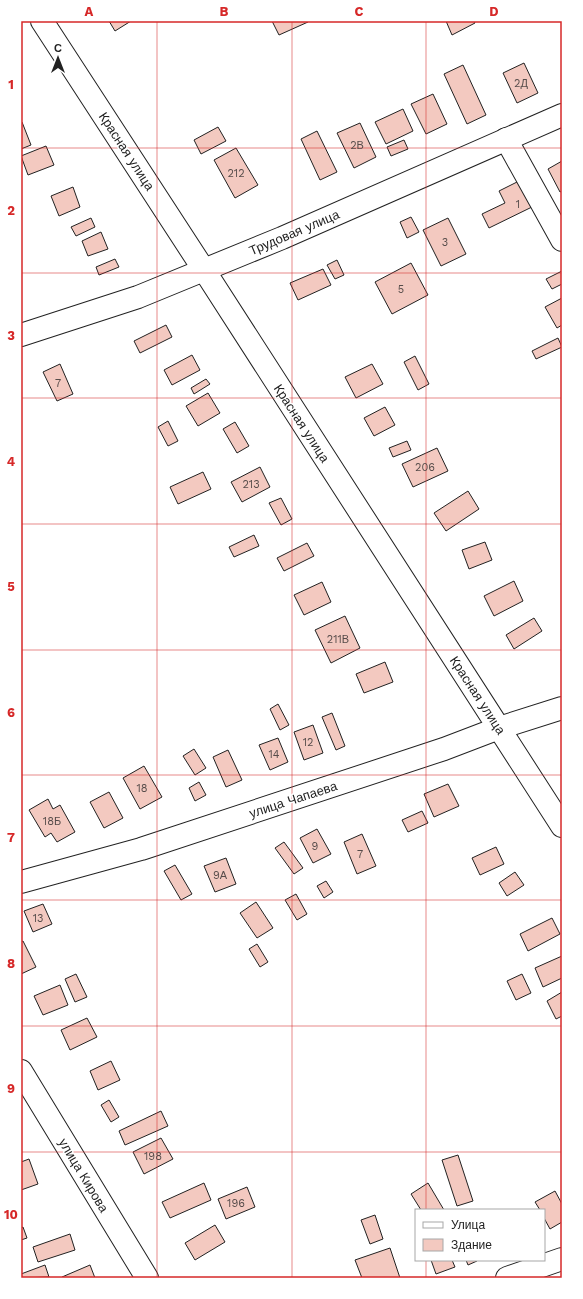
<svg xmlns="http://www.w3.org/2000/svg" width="583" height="1299" font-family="'Work Sans',sans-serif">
  <rect width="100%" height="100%" fill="#fff"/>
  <!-- building -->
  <g fill="#f3c9c0" stroke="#222">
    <polygon points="109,21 131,21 115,31"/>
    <polygon points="272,21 308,21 308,22 279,35"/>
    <polygon points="446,21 474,21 475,23 452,35"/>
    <polygon points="524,63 538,93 517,103 503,73"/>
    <polygon points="463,65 486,115 467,124 444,74"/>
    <polygon points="433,94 447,124 426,134 411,104"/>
    <polygon points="403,109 413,131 386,144 375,122"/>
    <polygon points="22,122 31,145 21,149 21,123"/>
    <polygon points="360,123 376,157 354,168 337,133"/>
    <polygon points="218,127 226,141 201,154 194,140"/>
    <polygon points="317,131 337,172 320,180 301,139"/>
    <polygon points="404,140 408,149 391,156 387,147"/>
    <polygon points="46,146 54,165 28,175 21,156"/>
    <polygon points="236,148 258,185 235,198 214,160"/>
    <polygon points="562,161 562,191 560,192 548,169"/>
    <polygon points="521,180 534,206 489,228 482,214 505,203 499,191"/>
    <polygon points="73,187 80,207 59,216 51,196"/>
    <polygon points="411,217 419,232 407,238 400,222"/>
    <polygon points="91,218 95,227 76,236 71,227"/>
    <polygon points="448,218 466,254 441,266 423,230"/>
    <polygon points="101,232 108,249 88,256 82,241"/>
    <polygon points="115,259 119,267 99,275 96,267"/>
    <polygon points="337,260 344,275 335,279 327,265"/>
    <polygon points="411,263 428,295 392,314 375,282"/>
    <polygon points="323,269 331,285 298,300 290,283"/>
    <polygon points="562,271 562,284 552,289 546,279"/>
    <polygon points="562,298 562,325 557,328 545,307"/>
    <polygon points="166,325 172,337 140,353 134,341"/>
    <polygon points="558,338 562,347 536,359 532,351"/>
    <polygon points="192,355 200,370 172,385 164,370"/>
    <polygon points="415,356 429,384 418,390 404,362"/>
    <polygon points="60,364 73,394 57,401 43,372"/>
    <polygon points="372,364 383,384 356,398 345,377"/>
    <polygon points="206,379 210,384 194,394 191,388"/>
    <polygon points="208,393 220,413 198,426 186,406"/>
    <polygon points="385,407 395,425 374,436 364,418"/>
    <polygon points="168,421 178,441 168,446 158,427"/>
    <polygon points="235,422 249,446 237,453 223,429"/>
    <polygon points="407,441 411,450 393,457 389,448"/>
    <polygon points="437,448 448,471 413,487 402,464"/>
    <polygon points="260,467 270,487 242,502 231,482"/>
    <polygon points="203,472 211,489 178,504 170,487"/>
    <polygon points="468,491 479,509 446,531 434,513"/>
    <polygon points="281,498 292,519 281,525 269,503"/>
    <polygon points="254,535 259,546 234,557 229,547"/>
    <polygon points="485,542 492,560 469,569 462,550"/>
    <polygon points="307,543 314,556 284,571 277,558"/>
    <polygon points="514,581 523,601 494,616 484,596"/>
    <polygon points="322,582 331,602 304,615 294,595"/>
    <polygon points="345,616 360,648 331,663 315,630"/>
    <polygon points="534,618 542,631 514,649 506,635"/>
    <polygon points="385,662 393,682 364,693 356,674"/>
    <polygon points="278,704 289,725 280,730 270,709"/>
    <polygon points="332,713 345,746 336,750 322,717"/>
    <polygon points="313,725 323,753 304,760 294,732"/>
    <polygon points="278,738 288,762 270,770 259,745"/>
    <polygon points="194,749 206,768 195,775 183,756"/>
    <polygon points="228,750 242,780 226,787 213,757"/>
    <polygon points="144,766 162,797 140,809 123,778"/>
    <polygon points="199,782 206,795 195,801 189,788"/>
    <polygon points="448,784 459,806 434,817 424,794"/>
    <polygon points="109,792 123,818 104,828 90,802"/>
    <polygon points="48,799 53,809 60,805 75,832 57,842 51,833 45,837 29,810"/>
    <polygon points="422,811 428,823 408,832 402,820"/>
    <polygon points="317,829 331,854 313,863 300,838"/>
    <polygon points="362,834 376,866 357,874 344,842"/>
    <polygon points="284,842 303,868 294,874 275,848"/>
    <polygon points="496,847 504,864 480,875 472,858"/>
    <polygon points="226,858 236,884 215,892 204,866"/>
    <polygon points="175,865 192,894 181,900 164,871"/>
    <polygon points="515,872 524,885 507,896 499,883"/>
    <polygon points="326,881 333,892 324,898 317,886"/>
    <polygon points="296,894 307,914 297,920 285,900"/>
    <polygon points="256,902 273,928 257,938 240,913"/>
    <polygon points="43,904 52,924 33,932 24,911"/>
    <polygon points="552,918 560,934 528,951 520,934"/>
    <polygon points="23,941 36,967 21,974 21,942"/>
    <polygon points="257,944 268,962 260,967 249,949"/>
    <polygon points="562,956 562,978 543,987 535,968"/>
    <polygon points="76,974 87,997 75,1002 65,979"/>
    <polygon points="522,974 531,993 516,1000 507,981"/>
    <polygon points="60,985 68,1005 43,1015 34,996"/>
    <polygon points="562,992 562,1016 556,1019 547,1001"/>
    <polygon points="87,1018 97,1037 70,1050 61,1030"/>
    <polygon points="111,1061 120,1080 98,1090 90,1071"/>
    <polygon points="109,1100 119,1117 111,1122 101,1105"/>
    <polygon points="161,1111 168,1126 125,1145 119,1131"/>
    <polygon points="161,1138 173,1159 144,1174 133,1152"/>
    <polygon points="458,1155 473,1201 457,1206 442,1160"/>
    <polygon points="29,1159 38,1184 21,1190 21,1162"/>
    <polygon points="204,1183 211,1200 170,1218 162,1202"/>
    <polygon points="428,1183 444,1210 421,1210 411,1194"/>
    <polygon points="247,1187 255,1207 226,1219 218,1199"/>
    <polygon points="555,1191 562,1204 562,1222 550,1229 544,1218 544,1210 540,1210 535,1202"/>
    <polygon points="375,1215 383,1239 370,1244 361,1220"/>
    <polygon points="215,1225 225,1242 195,1260 185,1243"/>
    <polygon points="23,1227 27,1238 21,1240 21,1228"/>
    <polygon points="70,1234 75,1250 38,1262 33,1247"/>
    <polygon points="390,1248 400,1278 362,1278 355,1260"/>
    <polygon points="431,1260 452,1260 455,1267 436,1274"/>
    <polygon points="466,1260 476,1260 477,1261 468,1265"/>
    <polygon points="45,1265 49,1277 21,1278 21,1274"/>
    <polygon points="90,1265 95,1278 63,1278 62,1277"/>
  </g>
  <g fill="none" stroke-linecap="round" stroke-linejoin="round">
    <defs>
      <g id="minor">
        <polyline points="506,139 562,240"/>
        <polyline points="21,335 138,297 282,238 562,115"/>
        <polyline points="21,882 141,849 444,749 499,728 562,708"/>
        <polyline points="21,1071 147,1278"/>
        <polyline points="507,1278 562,1259"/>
      </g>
      <polyline id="major" points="42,21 204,270 562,826"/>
    </defs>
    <!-- minor casing -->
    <use href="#minor" stroke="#222" stroke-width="24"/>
    <!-- major casing -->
    <use href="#major" stroke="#222" stroke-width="24"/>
    <!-- minor -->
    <use href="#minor" stroke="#fff" stroke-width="22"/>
    <!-- major -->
    <use href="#major" stroke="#fff" stroke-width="22"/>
  </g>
  <!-- grid -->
  <path fill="none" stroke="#d62828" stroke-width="1" stroke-opacity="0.55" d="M157 21V1278M292 21V1278M426 21V1210M21 148H562M21 273H562M21 398H562M21 524H562M21 650H562M21 775H562M21 900H562M21 1026H562M21 1152H562M426 1260V1278"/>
  <g text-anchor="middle" stroke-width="3" stroke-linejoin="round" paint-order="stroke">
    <!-- number labels -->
    <g font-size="11" fill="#564c4a">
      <text x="521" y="87">2Д</text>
      <text x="357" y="149">2В</text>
      <text x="236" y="177">212</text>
      <text x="518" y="208">1</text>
      <text x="445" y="246">3</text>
      <text x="401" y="293">5</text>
      <text x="58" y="387">7</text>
      <text x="425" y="471">206</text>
      <text x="251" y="488">213</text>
      <text x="338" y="643">211В</text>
      <text x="308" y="746">12</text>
      <text x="274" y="758">14</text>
      <text x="142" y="792">18</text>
      <text x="52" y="825">18Б</text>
      <text x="315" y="850">9</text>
      <text x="360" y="858">7</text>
      <text x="220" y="879">9А</text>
      <text x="38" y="922">13</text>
      <text x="153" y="1160">198</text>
      <text x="236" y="1207">196</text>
    </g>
    <!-- street labels -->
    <g font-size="13" fill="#222" stroke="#fff">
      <text transform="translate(127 151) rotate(57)" y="5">Красная улица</text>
      <text transform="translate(294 232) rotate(-23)" y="5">Трудовая улица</text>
      <text transform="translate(302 423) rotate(57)" y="5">Красная улица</text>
      <text transform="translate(478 695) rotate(57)" y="5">Красная улица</text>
      <text transform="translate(293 799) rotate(-18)" y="5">улица Чапаева</text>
      <text transform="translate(84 1175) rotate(59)" y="5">улица Кирова</text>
    </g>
  </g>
  <!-- border -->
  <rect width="583" height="1299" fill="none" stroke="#ffffff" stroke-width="44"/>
  <!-- legend -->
  <rect x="415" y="1209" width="130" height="52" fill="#ffffff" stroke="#a7a7a7"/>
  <rect x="423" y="1222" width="20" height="6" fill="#ffffff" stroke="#a7a7a7"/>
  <text x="451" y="1229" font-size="12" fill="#222222">Улица</text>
  <rect x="423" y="1239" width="20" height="12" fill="#f3c9c0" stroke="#a7a7a7"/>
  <text x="451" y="1249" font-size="12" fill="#222222">Здание</text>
  <!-- north arrow -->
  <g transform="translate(58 58)" stroke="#ffffff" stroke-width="3" paint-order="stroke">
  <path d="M0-3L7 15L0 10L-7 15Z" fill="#222222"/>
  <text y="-6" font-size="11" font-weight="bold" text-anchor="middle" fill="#222222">С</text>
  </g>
  <rect x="22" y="22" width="539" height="1255" fill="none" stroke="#d62828" stroke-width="1.5"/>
  <g font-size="13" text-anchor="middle" font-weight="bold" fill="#d62828">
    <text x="89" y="16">A</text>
    <text x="224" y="16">B</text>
    <text x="359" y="16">C</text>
    <text x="494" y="16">D</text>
    <text x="11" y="89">1</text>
    <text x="11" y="215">2</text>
    <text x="11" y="340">3</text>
    <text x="11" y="466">4</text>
    <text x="11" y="591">5</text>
    <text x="11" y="717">6</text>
    <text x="11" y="842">7</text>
    <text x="11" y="968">8</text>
    <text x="11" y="1093">9</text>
    <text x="11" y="1219">10</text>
  </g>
</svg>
